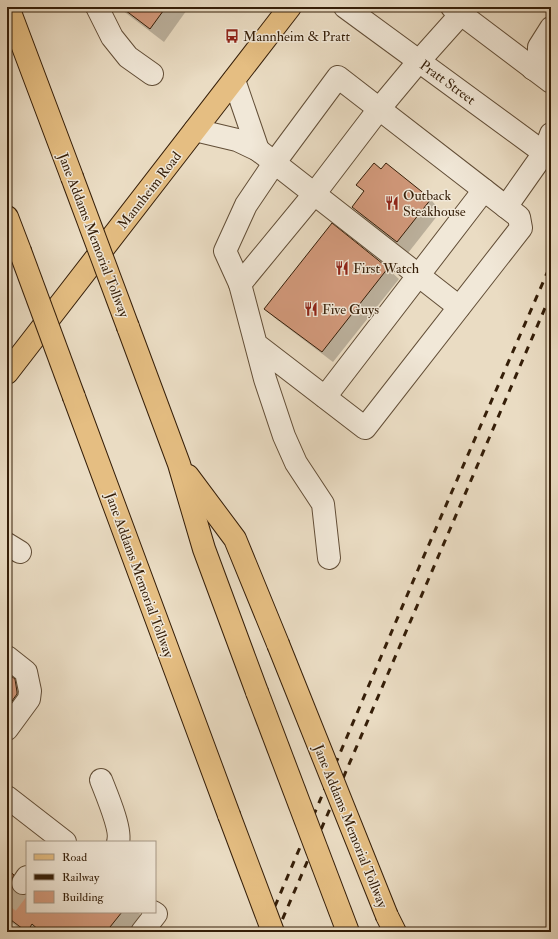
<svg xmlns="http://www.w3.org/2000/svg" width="558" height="939" font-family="'IM FELL Double Pica',serif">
  <rect width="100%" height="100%" fill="#eadcc3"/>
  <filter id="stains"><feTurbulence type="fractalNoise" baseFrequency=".005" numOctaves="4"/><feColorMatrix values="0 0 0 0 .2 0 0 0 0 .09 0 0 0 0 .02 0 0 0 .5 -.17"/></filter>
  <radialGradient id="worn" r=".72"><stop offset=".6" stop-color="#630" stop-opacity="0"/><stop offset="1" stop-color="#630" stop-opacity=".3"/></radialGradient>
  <!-- shadow -->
  <g fill="#0003">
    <polygon points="118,7 189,7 164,42"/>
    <polygon points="490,7 497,7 494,10"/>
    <polygon points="499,7 508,7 504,11"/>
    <polygon points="386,165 431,200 441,211 408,253 364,218 353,207 365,192 357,185 382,170"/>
    <polygon points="332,225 388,269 399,279 333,362 276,319 265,309"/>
    <polygon points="7,674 25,691 7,732"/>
    <polygon points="13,875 27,889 25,896 27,895 27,912 137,912 143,917 132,932 24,932 7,919 7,877"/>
  </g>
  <!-- building -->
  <g fill="#d2997b" stroke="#351e08">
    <polygon points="121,7 166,7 150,29"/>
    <polygon points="374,163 381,169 386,163 431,199 397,242 352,207 364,191 356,185"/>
    <polygon points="332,223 388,268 322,352 264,309"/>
    <polygon points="7,673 15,679 17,692 17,694 7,708"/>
    <polygon points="7,869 14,875 11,882 12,889 16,894 22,895 27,895 27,912 122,912 106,932 41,932 32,924 27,932 7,917"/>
  </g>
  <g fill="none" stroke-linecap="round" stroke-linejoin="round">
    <!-- minor-tunnel -->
    <polyline stroke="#c6b69e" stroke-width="22" stroke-dasharray="22 11" stroke-linecap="butt" points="7,904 23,883"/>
    <defs>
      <g id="minor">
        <polyline points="97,7 112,37 128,57 152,74"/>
        <polyline points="345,7 551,158"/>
        <polyline points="461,14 551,82"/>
        <polyline points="533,69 539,61 539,47 551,28"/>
        <polyline points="234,80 258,150"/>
        <polyline points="195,130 237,140 258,150 459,307"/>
        <polyline points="506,207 544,153 551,134"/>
        <polyline points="240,284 315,193 379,109 419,61 461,14 452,7"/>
        <polyline points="257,345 365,428 521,228 519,217 338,77 275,162 246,205 225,251 240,284 265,379 284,436 296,463 323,504 329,558"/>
        <polyline points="325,397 484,190"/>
        <polyline points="7,544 20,552"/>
        <polyline points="7,657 26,672 30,691 29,699 7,729"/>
        <path d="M101 780C106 793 122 830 118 842"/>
        <polyline points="7,797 65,842"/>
        <polyline points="23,883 27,877"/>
        <polyline points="142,932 156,914 153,912"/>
      </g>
      <polyline id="major" points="7,373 290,7"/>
      <g id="highway">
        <polyline points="8,7 72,177"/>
        <polyline points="7,217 20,251"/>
        <polyline points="128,327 179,464 204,549 257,692"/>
        <polyline points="74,397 229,815"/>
        <polyline points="188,476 235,539 278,644"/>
        <polyline points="387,916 395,932"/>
      </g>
    </defs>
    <!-- minor casing -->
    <use href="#minor" stroke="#624e37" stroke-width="24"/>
    <!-- major casing -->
    <use href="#major" stroke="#351e08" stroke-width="24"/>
    <!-- highway casing -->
    <use href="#highway" stroke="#351e08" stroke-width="24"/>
    <!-- minor -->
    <use href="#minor" stroke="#f1e8d8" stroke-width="22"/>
    <!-- major -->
    <use href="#major" stroke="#e5be82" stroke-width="22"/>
    <!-- highway -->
    <use href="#highway" stroke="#e5be82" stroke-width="22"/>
    <!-- rail -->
    <g stroke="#351e08" stroke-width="3" stroke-dasharray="7 7" stroke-linecap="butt">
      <polyline points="264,932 420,565 551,264"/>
      <polyline points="277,932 551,294"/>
    </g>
    <defs>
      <g id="highway-bridge">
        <polyline points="72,177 128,327"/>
        <polyline points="20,251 74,397"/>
        <polyline points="278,644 387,916"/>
        <polyline points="257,692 348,932"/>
        <polyline points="229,815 273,932"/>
      </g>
    </defs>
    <!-- highway-bridge casing -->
    <use href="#highway-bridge" stroke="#351e08" stroke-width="24" stroke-linecap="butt"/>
    <!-- highway-bridge -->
    <use href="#highway-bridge" stroke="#e5be82" stroke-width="22"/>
  </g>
  <!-- icons -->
  <defs>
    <symbol id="bus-bare" viewBox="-9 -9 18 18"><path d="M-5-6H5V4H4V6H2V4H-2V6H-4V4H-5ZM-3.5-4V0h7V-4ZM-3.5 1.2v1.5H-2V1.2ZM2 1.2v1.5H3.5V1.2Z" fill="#8f2418" stroke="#f1e8d8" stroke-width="2.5" paint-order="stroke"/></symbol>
    <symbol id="restaurant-bare" viewBox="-9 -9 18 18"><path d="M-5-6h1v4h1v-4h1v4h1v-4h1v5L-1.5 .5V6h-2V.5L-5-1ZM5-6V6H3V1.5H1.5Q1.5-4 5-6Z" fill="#8f2418" stroke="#f1e8d8" stroke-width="2.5" paint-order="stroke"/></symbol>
  </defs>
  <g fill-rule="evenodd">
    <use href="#bus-bare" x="222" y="26" width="20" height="20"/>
    <use href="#restaurant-bare" x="382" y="193" width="20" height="20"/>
    <use href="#restaurant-bare" x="332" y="258" width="20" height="20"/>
    <use href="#restaurant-bare" x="301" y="299" width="20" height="20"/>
  </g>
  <g text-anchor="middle" stroke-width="3" stroke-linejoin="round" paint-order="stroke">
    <!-- poi labels -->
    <g font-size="14" fill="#351e08" stroke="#f1e8d8" text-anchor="start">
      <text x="243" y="41">Mannheim &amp; Pratt</text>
      <text x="403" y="200">Outback<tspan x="403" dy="16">Steakhouse</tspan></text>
      <text x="353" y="273">First Watch</text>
      <text x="322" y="314">Five Guys</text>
    </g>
    <!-- street labels -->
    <g font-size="14" fill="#351e08" stroke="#f1e8d8">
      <text transform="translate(448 82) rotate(36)" y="5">Pratt Street</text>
      <text transform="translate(149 190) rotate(-52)" y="5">Mannheim Road</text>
      <text transform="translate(94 235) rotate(69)" y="5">Jane Addams Memorial Tollway</text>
      <text transform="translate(140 575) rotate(70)" y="5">Jane Addams Memorial Tollway</text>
      <text transform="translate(351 826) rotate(68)" y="5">Jane Addams Memorial Tollway</text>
    </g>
  </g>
  <!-- margin -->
  <rect width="558" height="939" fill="none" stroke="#eadcc3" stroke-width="24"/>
  <rect x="8" y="8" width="542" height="923" fill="none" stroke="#351e08" stroke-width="2"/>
  <rect x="12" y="12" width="534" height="915" fill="none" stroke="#351e08"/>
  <!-- legend -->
  <rect x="26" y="841" width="130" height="72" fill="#f1e8d8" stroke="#a69785"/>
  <rect x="34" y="854" width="20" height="6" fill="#e5be82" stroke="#a69785"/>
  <text x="62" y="861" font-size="12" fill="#351e08">Road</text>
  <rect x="34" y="874" width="20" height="6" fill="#351e08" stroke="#a69785"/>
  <text x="62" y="881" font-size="12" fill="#351e08">Railway</text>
  <rect x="34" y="891" width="20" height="12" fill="#d2997b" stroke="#a69785"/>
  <text x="62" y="901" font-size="12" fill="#351e08">Building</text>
  <rect width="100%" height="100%" filter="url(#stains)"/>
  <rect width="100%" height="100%" fill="url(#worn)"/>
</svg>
